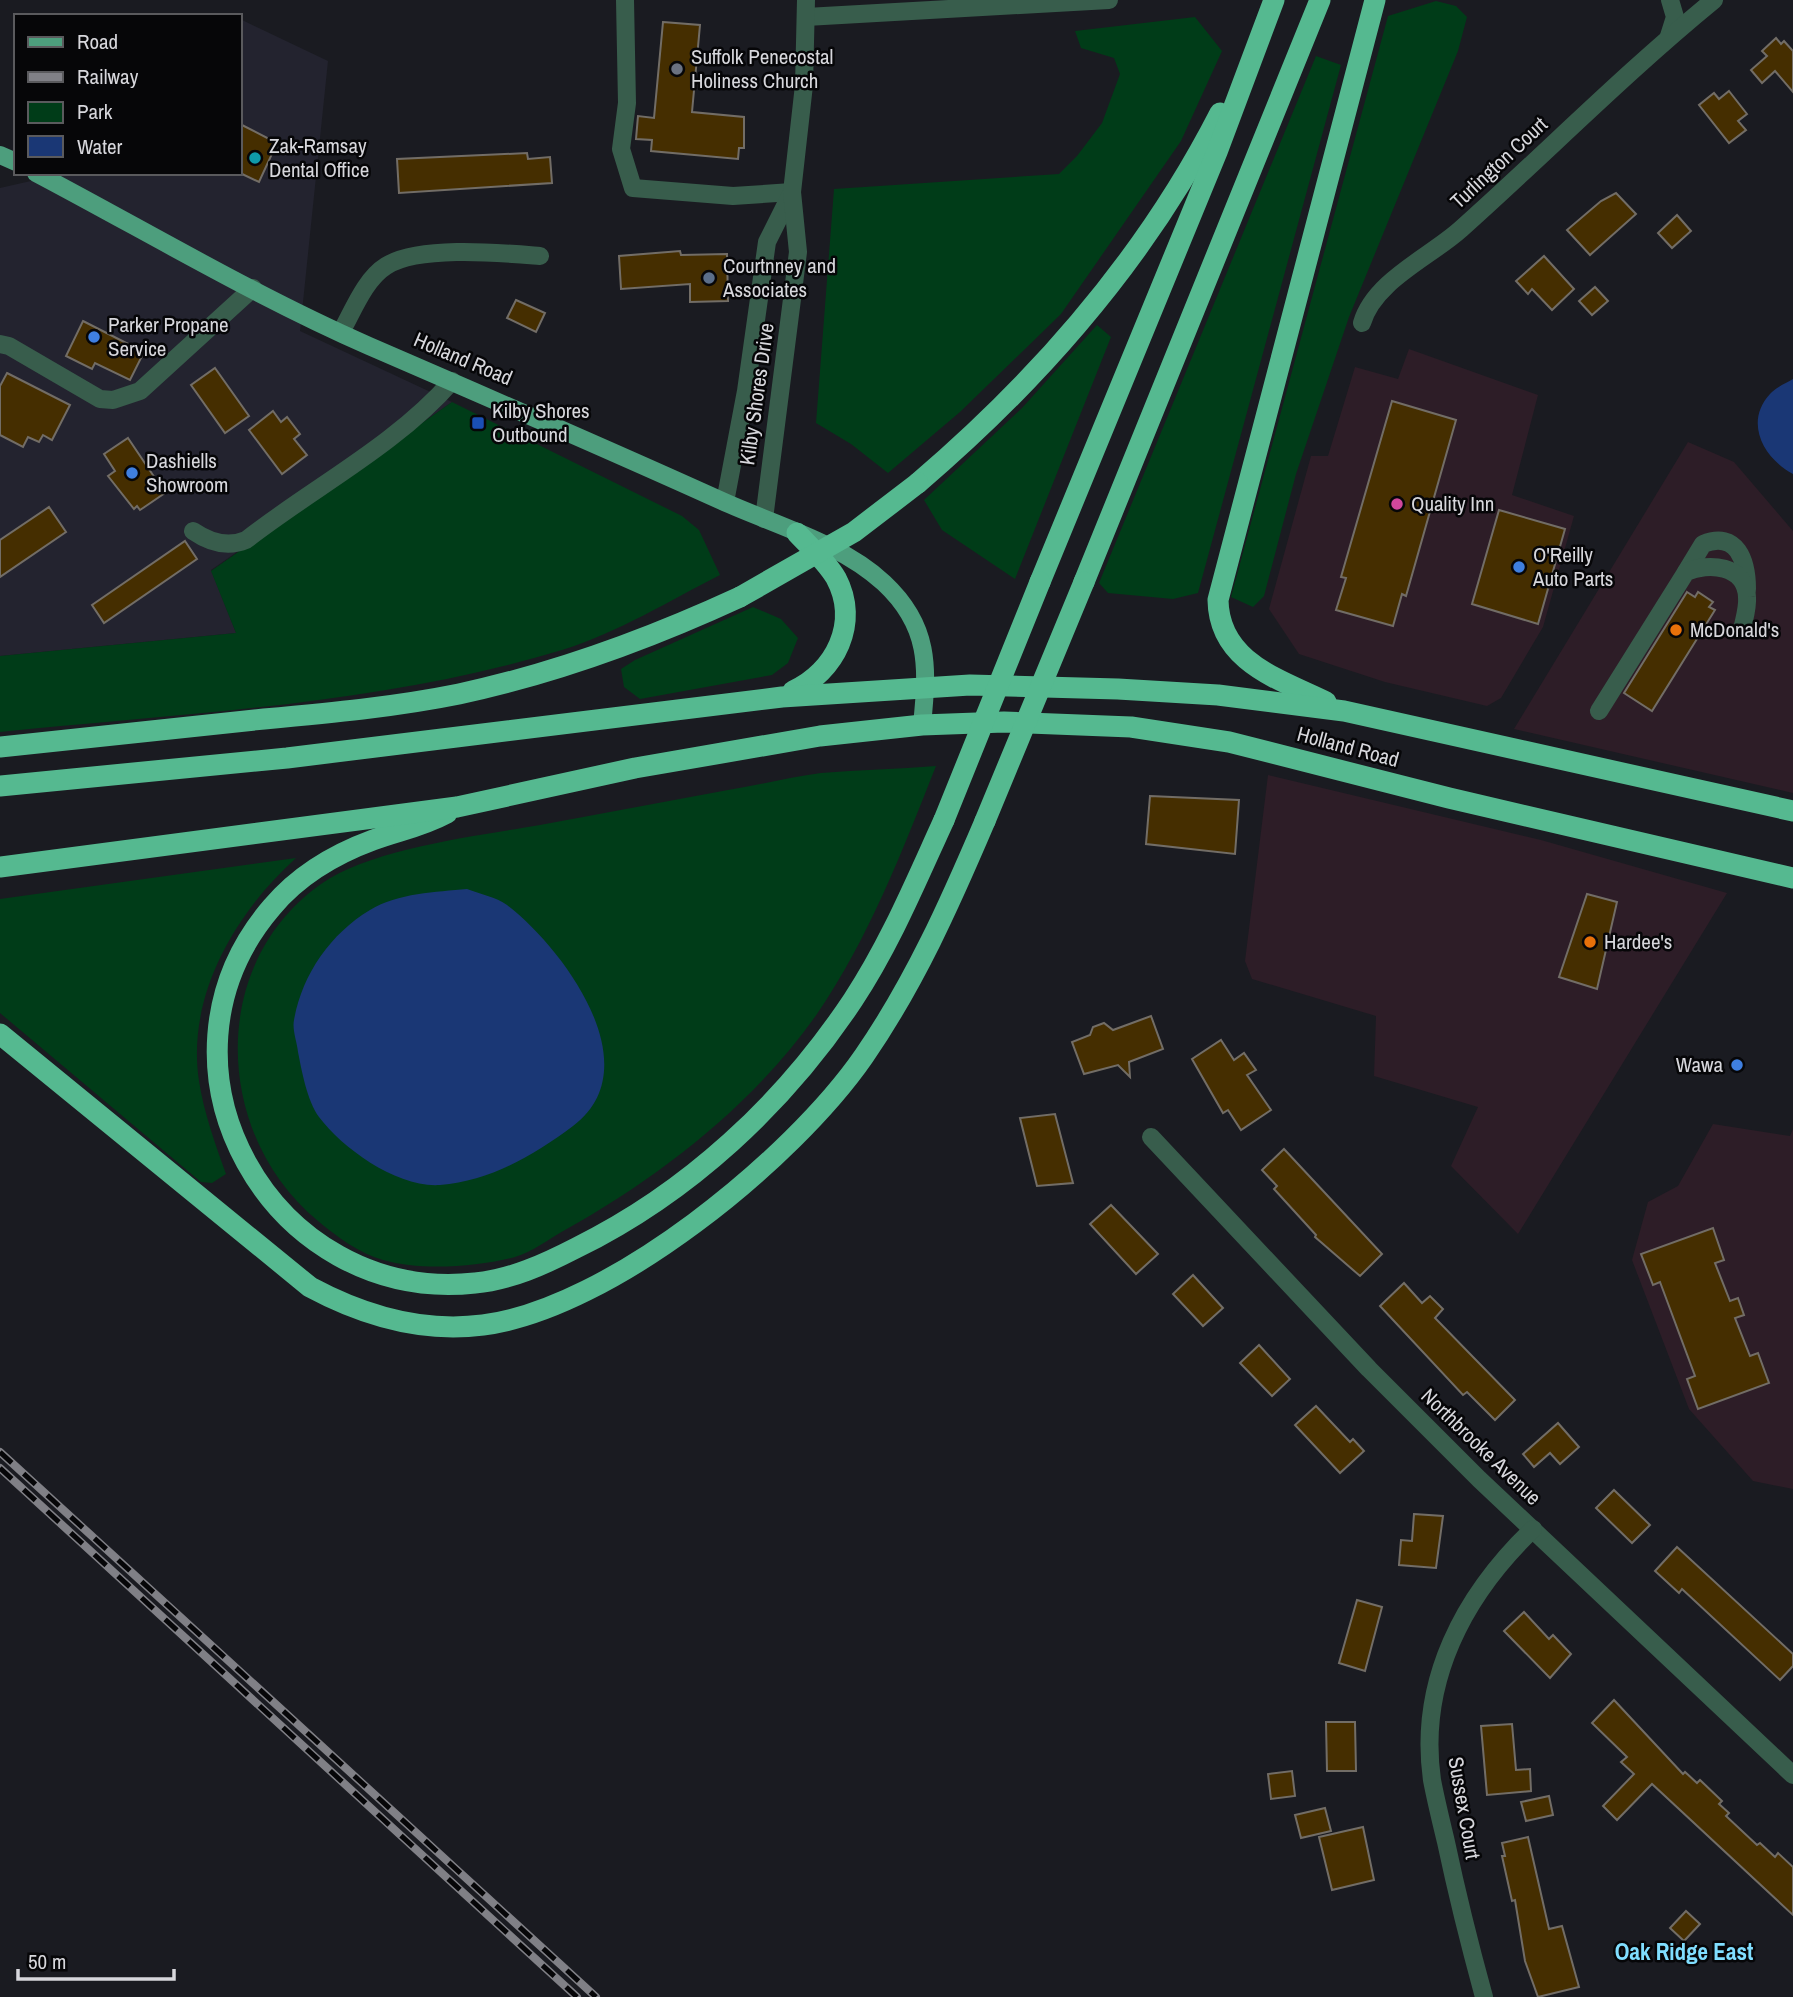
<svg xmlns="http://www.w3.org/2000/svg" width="1793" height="1997" font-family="'Archivo Narrow',sans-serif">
  <rect width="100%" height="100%" fill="#1a1b21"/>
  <!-- commercial -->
  <g fill="#2d1d27">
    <polygon points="1409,349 1538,395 1512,495 1574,516 1543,627 1501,698 1487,706 1385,682 1299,654 1269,609 1311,456 1328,456 1355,367 1398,379"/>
    <polygon points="1688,442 1734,462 1793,531 1793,793 1514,729"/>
    <polygon points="1268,775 1541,840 1727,893 1518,1234 1451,1166 1478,1107 1374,1076 1376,1016 1252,979 1245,961"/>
    <polygon points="1713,1124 1790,1136 1793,1129 1793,1489 1753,1481 1689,1409 1632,1260 1648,1202 1678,1186"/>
  </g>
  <!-- built -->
  <polygon fill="#23232f" points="240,19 328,61 300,331 452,402 211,570 236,633 0,656 0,188 66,173 240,173"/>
  <!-- green -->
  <g fill="#003c18">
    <polygon points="1436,1 1456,6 1467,17 1458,51 1349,317 1296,474 1264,596 1253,607 1231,597 1388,16"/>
    <polygon points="1195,17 1222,51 1181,141 1061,314 960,412 888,473 851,444 816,423 834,189 1059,174 1077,156 1102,123 1120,74 1114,58 1081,48 1075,31"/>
    <polygon points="1316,56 1341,65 1198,593 1173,599 1108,593 1099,583"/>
    <polygon points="1097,325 1111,337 1015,579 942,530 924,500 1022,408"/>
    <path d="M452 402 682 516 699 530 720 575C669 601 617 633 562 650 381 705 187 713 0 732V656L236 633 211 571Z"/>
    <polygon points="753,607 781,619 798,638 788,663 772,675 640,699 624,687 621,669 635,660"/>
    <path d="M936 766C902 852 869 938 817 1014 754 1104 660 1177 565 1230 549 1239 532 1252 515 1257 478 1267 420 1271 383 1260 359 1253 337 1237 318 1221 214 1136 207 964 321 884 372 848 478 836 540 825 603 813 665 802 728 790 759 785 790 777 821 773 859 770 898 769 936 766Z"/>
    <path d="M296 858C236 912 186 996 199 1081 204 1113 215 1143 226 1174L212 1183 201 1182 0 1013V899Z"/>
  </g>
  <!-- water -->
  <g fill="#1a3775">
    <path d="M1793 379V474C1763 458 1744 422 1770 394 1775 388 1786 383 1793 379Z"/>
    <path d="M467 889C480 894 496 897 507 905 563 948 652 1067 573 1126 534 1155 491 1181 440 1185 398 1188 343 1149 319 1117 307 1100 302 1072 298 1052 297 1042 292 1030 294 1020 302 975 330 934 370 910 398 893 436 892 467 889Z"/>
  </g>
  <!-- building -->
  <g fill="#452e00" stroke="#726d66" stroke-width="2">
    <polygon points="663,22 700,25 692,112 744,117 744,148 739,148 738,159 651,151 652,140 636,139 638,116 654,118"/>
    <polygon points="1776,38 1781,44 1784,41 1793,51 1793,92 1775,71 1762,83 1751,70 1767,56 1762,51"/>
    <polygon points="1729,91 1747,114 1738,121 1746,130 1729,143 1699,105 1714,93 1719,99"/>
    <polygon points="240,124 277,143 259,182 240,173"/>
    <polygon points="527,153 528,159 550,157 552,183 399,193 397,159"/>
    <polygon points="1616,193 1636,214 1590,255 1567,230 1601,201"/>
    <polygon points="1677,215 1691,231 1672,248 1658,233"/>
    <polygon points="680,251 681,255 727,254 728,301 690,302 690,284 621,289 619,256"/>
    <polygon points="1544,256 1574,289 1552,310 1532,289 1528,294 1516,281"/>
    <polygon points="1595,287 1608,301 1592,315 1579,301"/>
    <polygon points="516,300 545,313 536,332 507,318"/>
    <polygon points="83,321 144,352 130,380 95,363 92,369 66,356"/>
    <polygon points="215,368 249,416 225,433 191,385"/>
    <polygon points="7,373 70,405 52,440 43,435 39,442 28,437 23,447 0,435 0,386"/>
    <polygon points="1392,401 1456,420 1406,596 1402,594 1393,626 1336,610 1346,578 1341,577"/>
    <polygon points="273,411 281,422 287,417 300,434 294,439 307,455 282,474 249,430"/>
    <polygon points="128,438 165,493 140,510 137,506 134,509 108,476 115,471 104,454"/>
    <polygon points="49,507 66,532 0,577 0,540"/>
    <polygon points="1499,510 1565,529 1538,624 1472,604"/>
    <polygon points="185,541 197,559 104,623 92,605"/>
    <polygon points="1687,592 1695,597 1698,592 1713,602 1709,607 1715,610 1652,711 1624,693"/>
    <polygon points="1150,796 1239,800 1235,854 1146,844"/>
    <polygon points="1587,894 1617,902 1597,989 1559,977"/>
    <polygon points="1151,1016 1163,1049 1129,1062 1130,1077 1118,1065 1084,1074 1072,1042 1090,1035 1093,1027 1104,1023 1113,1030"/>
    <polygon points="1221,1040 1234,1060 1244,1053 1256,1070 1247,1075 1271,1110 1241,1130 1228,1110 1223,1113 1192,1059"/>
    <polygon points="1055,1114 1073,1183 1037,1186 1020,1118"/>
    <polygon points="1284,1149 1382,1254 1360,1276 1315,1237 1316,1235 1274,1189 1277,1186 1262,1170"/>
    <polygon points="1111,1205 1158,1254 1136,1274 1090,1224"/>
    <polygon points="1713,1228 1724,1260 1715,1263 1730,1301 1738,1298 1744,1315 1735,1318 1750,1356 1758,1353 1769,1383 1698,1409 1687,1379 1695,1376 1660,1282 1653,1285 1641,1254"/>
    <polygon points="1193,1275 1223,1308 1203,1326 1173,1294"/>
    <polygon points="1404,1283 1422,1303 1430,1296 1443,1309 1435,1318 1515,1400 1495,1420 1467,1392 1463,1395 1380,1306"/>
    <polygon points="1259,1345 1290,1379 1272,1396 1240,1363"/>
    <polygon points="1316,1406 1350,1442 1353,1439 1364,1451 1340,1473 1295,1425"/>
    <polygon points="1558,1423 1579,1447 1560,1464 1550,1453 1534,1467 1523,1454"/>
    <polygon points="1614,1490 1650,1525 1632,1543 1596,1508"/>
    <polygon points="1414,1514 1443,1516 1436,1568 1399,1565 1401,1540 1412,1541"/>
    <polygon points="1677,1547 1793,1654 1793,1666 1780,1680 1682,1589 1679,1593 1655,1571"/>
    <polygon points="1357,1600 1382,1607 1365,1671 1339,1663"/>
    <polygon points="1524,1612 1549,1639 1553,1635 1571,1654 1550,1678 1504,1631"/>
    <polygon points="1614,1700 1683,1774 1685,1772 1697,1783 1700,1780 1722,1801 1719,1804 1729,1813 1726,1816 1757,1845 1760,1843 1775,1857 1778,1853 1793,1867 1793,1915 1652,1784 1617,1820 1603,1806 1634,1774 1621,1762 1627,1757 1592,1723"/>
    <polygon points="1326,1722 1355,1722 1356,1771 1327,1771"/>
    <polygon points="1512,1724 1516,1770 1530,1769 1531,1791 1487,1795 1481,1726"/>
    <polygon points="1292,1771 1295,1796 1271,1799 1268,1774"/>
    <polygon points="1549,1796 1553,1815 1526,1821 1521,1802"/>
    <polygon points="1325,1808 1331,1831 1301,1838 1295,1815"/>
    <polygon points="1363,1827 1374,1880 1332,1890 1319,1837"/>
    <polygon points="1528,1837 1549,1929 1562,1926 1579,1987 1538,1997 1525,1961 1515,1900 1512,1901 1502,1856 1505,1856 1502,1843"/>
    <polygon points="1686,1911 1700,1924 1684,1941 1670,1928"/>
  </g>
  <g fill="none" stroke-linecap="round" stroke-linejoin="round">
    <!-- minor -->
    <g stroke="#385d4c" stroke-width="18">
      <polyline points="625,0 627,103 621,149 633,188 733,196 792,192"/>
      <polyline points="806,17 1109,0"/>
      <polyline points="1669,36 1675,17 1670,0"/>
      <path d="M1362 323C1374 281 1430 257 1461 229 1546 153 1626 72 1714 0"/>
      <path d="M341 332C353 311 365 279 386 266 419 245 502 253 540 256"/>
      <polyline points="0,344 9,346 100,399 113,400 140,391 253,288"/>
      <polyline points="725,502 746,391 767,242 792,192"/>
      <polyline points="764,519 798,252 792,192 804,85 806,0"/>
      <path d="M193 531C209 542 227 548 246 540 314 487 395 446 452 381"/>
      <path d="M1686 572 1703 544C1737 530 1747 561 1747 589"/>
      <path d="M1599 711 1686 572C1708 562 1746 565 1747 597 1748 607 1744 620 1742 630"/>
      <polyline points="1151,1137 1369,1369 1479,1479 1793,1775"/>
      <path d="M1484 1997C1470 1946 1457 1894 1446 1842 1441 1821 1436 1801 1432 1780 1418 1681 1464 1595 1533 1529"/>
    </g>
    <!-- major -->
    <g stroke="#4d9e7d" stroke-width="18">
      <polyline points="0,155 16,162"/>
      <path d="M36 173C146 231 255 296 369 346 487 397 605 448 722 501 775 525 841 543 884 583 930 626 928 667 922 725"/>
    </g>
    <!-- highway -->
    <g stroke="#55b990" stroke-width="21">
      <path d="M918 483C1041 378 1146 258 1220 113"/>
      <polyline points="1040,582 1217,152 1274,0"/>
      <polyline points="1084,582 1320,0"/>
      <path d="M793 691C835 672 860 623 836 578 826 561 810 547 797 533"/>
      <path d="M1326 702C1279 679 1219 662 1218 600L1375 0"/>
      <path d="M0 747C88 737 176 728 264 719 330 713 395 707 459 694 557 673 649 639 740 597"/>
      <polyline points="0,786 287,758 782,697 970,685 1118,689 1218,695 1344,711 1793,811"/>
      <path d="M447 813C421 827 400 830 373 840 335 854 298 876 272 907 136 1065 272 1305 475 1283 510 1280 545 1264 576 1248 688 1193 784 1104 853 1000 890 944 916 881 944 820"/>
      <polyline points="0,867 457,807 635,768 820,736 922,725 1004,722 1131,727 1229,742 1449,798 1793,878"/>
      <path d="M0 1034 310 1287C364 1316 421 1333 483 1325 610 1309 793 1159 864 1056 915 982 950 903 985 821"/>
    </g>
    <defs>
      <g id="rail">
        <polyline points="0,1452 596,1997"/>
        <polyline points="0,1468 577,1997"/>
      </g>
    </defs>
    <!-- rail casing -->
    <use href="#rail" stroke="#808086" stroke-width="8"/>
    <!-- rail -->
    <use href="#rail" stroke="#060608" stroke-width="5" stroke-dasharray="16" stroke-linecap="butt"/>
    <!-- highway-bridge -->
    <g stroke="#55b990" stroke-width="21">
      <polyline points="740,597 854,532 918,483"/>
      <polyline points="944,820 1040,582"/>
      <polyline points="985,821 1084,582"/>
    </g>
  </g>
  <!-- markers -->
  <circle fill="#6b7280" stroke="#060608" stroke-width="2.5" cx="677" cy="69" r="7"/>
  <circle fill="#0f9aa8" stroke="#060608" stroke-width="2.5" cx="255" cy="158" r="7"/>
  <circle fill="#5c6f8a" stroke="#060608" stroke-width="2.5" cx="709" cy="278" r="7"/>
  <g fill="#3f7fe0" stroke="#060608" stroke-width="2.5">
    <circle cx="94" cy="337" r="7"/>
    <circle cx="132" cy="473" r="7"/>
    <circle cx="1519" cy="567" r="7"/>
    <circle cx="1737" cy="1065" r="7"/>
  </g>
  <rect fill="#1a4fb4" stroke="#060608" stroke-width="2.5" x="471" y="416" width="14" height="14" rx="3.5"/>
  <circle fill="#d1479c" stroke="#060608" stroke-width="2.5" cx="1397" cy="504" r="7"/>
  <g fill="#e8710a" stroke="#060608" stroke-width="2.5">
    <circle cx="1676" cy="630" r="7"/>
    <circle cx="1590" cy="942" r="7"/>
  </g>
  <g text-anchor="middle" stroke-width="5" stroke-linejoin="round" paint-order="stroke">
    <!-- poi labels -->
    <g font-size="21" fill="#d7d7dc" stroke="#060608" text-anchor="start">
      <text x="691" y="64">Suffolk Penecostal<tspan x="691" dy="24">Holiness Church</tspan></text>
      <text x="269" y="153">Zak-Ramsay<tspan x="269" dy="24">Dental Office</tspan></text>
      <text x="723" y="273">Courtnney and<tspan x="723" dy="24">Associates</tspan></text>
      <text x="108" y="332">Parker Propane<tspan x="108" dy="24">Service</tspan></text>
      <text x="492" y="418">Kilby Shores<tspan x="492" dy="24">Outbound</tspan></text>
      <text x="146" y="468">Dashiells<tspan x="146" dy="24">Showroom</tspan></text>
      <text x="1411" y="511">Quality Inn</text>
      <text x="1533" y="562">O'Reilly<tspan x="1533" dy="24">Auto Parts</tspan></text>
      <text x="1690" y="637">McDonald's</text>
      <text x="1604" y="949">Hardee's</text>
      <text x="1723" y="1072" text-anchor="end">Wawa</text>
    </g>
    <!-- street labels -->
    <g font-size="21" fill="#d7d7dc" stroke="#060608">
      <text transform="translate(1499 163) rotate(-43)" y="7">Turlington Court</text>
      <text transform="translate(463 359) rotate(23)" y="7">Holland Road</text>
      <text transform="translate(757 394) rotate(-82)" y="7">Kilby Shores Drive</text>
      <text transform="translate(1348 747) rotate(15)" y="7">Holland Road</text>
      <text transform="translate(1481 1447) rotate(44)" y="7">Northbrooke Avenue</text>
      <text transform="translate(1464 1808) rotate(80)" y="7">Sussex Court</text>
    </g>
    <!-- neighbourhood labels -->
    <g font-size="23" font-weight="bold" fill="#80deff" stroke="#060608">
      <text x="1684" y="1960">Oak Ridge East</text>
    </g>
  </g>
  <!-- legend -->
  <rect x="14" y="14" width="228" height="161" fill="#060608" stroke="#5a5a5d" stroke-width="2"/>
  <rect x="28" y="37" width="35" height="10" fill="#4d9e7d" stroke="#5a5a5d" stroke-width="2"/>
  <text x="77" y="49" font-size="21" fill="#d7d7dc">Road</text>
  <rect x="28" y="72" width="35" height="10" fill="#808086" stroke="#5a5a5d" stroke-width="2"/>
  <text x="77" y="84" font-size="21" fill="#d7d7dc">Railway</text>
  <rect x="28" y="102" width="35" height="21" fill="#003c18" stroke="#5a5a5d" stroke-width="2"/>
  <text x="77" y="119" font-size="21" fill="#d7d7dc">Park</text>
  <rect x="28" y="136" width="35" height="21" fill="#1a3775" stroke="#5a5a5d" stroke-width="2"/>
  <text x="77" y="154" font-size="21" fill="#d7d7dc">Water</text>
  <!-- scale -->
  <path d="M18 1969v10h156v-10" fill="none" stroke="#d7d7dc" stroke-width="3.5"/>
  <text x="28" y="1969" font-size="21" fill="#d7d7dc" stroke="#060608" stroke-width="5" paint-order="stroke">50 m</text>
</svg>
